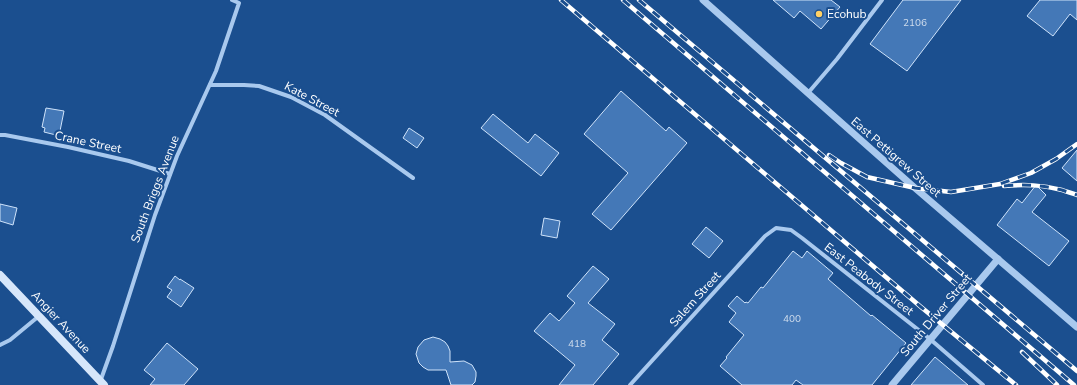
<svg xmlns="http://www.w3.org/2000/svg" width="1077" height="385" font-family="'Nunito Sans',sans-serif">
  <rect width="100%" height="100%" fill="#1b4f8f"/>
  <!-- building -->
  <g fill="#4478b7" stroke="#cfe3fa">
    <polygon points="773,0 831,0 840,7 821,29 800,11 794,18"/>
    <polygon points="903,0 961,0 907,71 870,44"/>
    <polygon points="1040,0 1077,0 1077,20 1070,14 1053,36 1027,16"/>
    <polygon points="621,91 666,131 669,127 687,143 611,230 592,214 628,173 584,134"/>
    <polygon points="46,108 64,111 60,131 57,131 56,135 44,132 45,128 42,127"/>
    <polygon points="493,114 528,143 535,134 559,153 541,176 481,128"/>
    <polygon points="409,128 424,138 417,148 403,138"/>
    <polygon points="1077,150 1077,181 1062,168"/>
    <polygon points="1036,185 1046,195 1032,212 1069,241 1049,266 997,225 1017,199 1022,203"/>
    <polygon points="0,204 17,208 13,225 0,221"/>
    <polygon points="544,218 560,221 557,238 541,235"/>
    <polygon points="706,227 723,241 709,258 692,244"/>
    <polygon points="793,251 802,258 807,251 833,273 828,279 871,316 872,315 906,343 872,385 803,385 796,380 792,385 742,385 720,366 727,358 726,357 744,335 729,322 736,313 728,306 737,296 745,303 746,302 748,303 761,287 763,288"/>
    <polygon points="593,266 609,279 588,303 615,324 602,340 619,354 593,385 559,385 575,365 534,331 550,313 559,321 575,303 567,296"/>
    <polygon points="175,276 180,280 180,279 194,288 181,307 167,297 172,290 167,287"/>
    <polygon points="433,337 440,339 445,342 448,346 450,351 450,362 464,361 472,365 476,372 476,376 475,382 472,385 451,385 446,370 428,370 423,367 419,363 416,354 418,347 424,340"/>
    <polygon points="167,343 198,369 184,385 150,385 155,379 144,370"/>
    <polygon points="935,357 968,385 911,385"/>
  </g>
  <g fill="none" stroke-linecap="round" stroke-linejoin="round">
    <!-- minor -->
    <g stroke="#a9c9ee" stroke-width="4">
      <polyline points="210,85 244,85 259,86 291,97 325,115 413,178"/>
      <polyline points="808,93 837,59 882,0"/>
      <polyline points="0,135 5,135 68,147 129,161 170,174"/>
      <polyline points="0,345 10,340 39,316"/>
      <polyline points="100,382 113,346 155,215 177,156 216,71 239,3 232,0"/>
      <polyline points="630,385 765,236 776,228 791,230 802,238 930,339 983,385"/>
    </g>
    <!-- tertiary -->
    <g stroke="#a9c9ee" stroke-width="7">
      <polyline points="703,0 915,188 1077,327"/>
      <polyline points="892,385 998,259"/>
    </g>
    <!-- secondary -->
    <polyline stroke="#d6e6fa" stroke-width="8" points="0,275 104,385"/>
    <defs>
      <g id="rail">
        <polyline points="561,0 921,307 1016,385"/>
        <polyline points="623,0 1074,385"/>
        <polyline points="639,0 1077,371"/>
        <polyline points="829,155 841,163 867,177 915,188 951,192 1000,184 1031,173 1056,159 1077,144"/>
        <path d="M1004 186C1026 184 1041 185 1062 190 1067 192 1072 193 1077 195"/>
        <polyline points="1022,352 1057,385"/>
      </g>
    </defs>
    <!-- rail casing -->
    <use href="#rail" stroke="#fff" stroke-width="4.5"/>
    <!-- rail -->
    <use href="#rail" stroke="#1b4f8f" stroke-width="3" stroke-dasharray="9" stroke-linecap="butt"/>
  </g>
  <!-- markers -->
  <circle fill="#ffd166" stroke="#1b4f8f" stroke-width="1.5" cx="819" cy="14" r="4"/>
  <g text-anchor="middle" stroke-width="4" stroke-linejoin="round" paint-order="stroke">
    <!-- number labels -->
    <g font-size="10" fill="#d0dded">
      <text x="915" y="26">2106</text>
      <text x="792" y="322">400</text>
      <text x="577" y="347">418</text>
    </g>
    <!-- poi labels -->
    <g font-size="12" fill="#fff" stroke="#1b4f8f" text-anchor="start">
      <text x="827" y="18">Ecohub</text>
    </g>
    <!-- street labels -->
    <g font-size="12" fill="#fff" stroke="#1b4f8f">
      <text transform="translate(312 99) rotate(28)" y="4">Kate Street</text>
      <text transform="translate(88 142) rotate(12)" y="4">Crane Street</text>
      <text transform="translate(896 157) rotate(41)" y="4">East Pettigrew Street</text>
      <text transform="translate(155 189) rotate(-69)" y="4">South Briggs Avenue</text>
      <text transform="translate(869 279) rotate(38)" y="4">East Peabody Street</text>
      <text transform="translate(695 299) rotate(-48)" y="4">Salem Street</text>
      <text transform="translate(936 315) rotate(-50)" y="4">South Driver Street</text>
      <text transform="translate(61 322) rotate(47)" y="4">Angier Avenue</text>
    </g>
  </g>
</svg>
